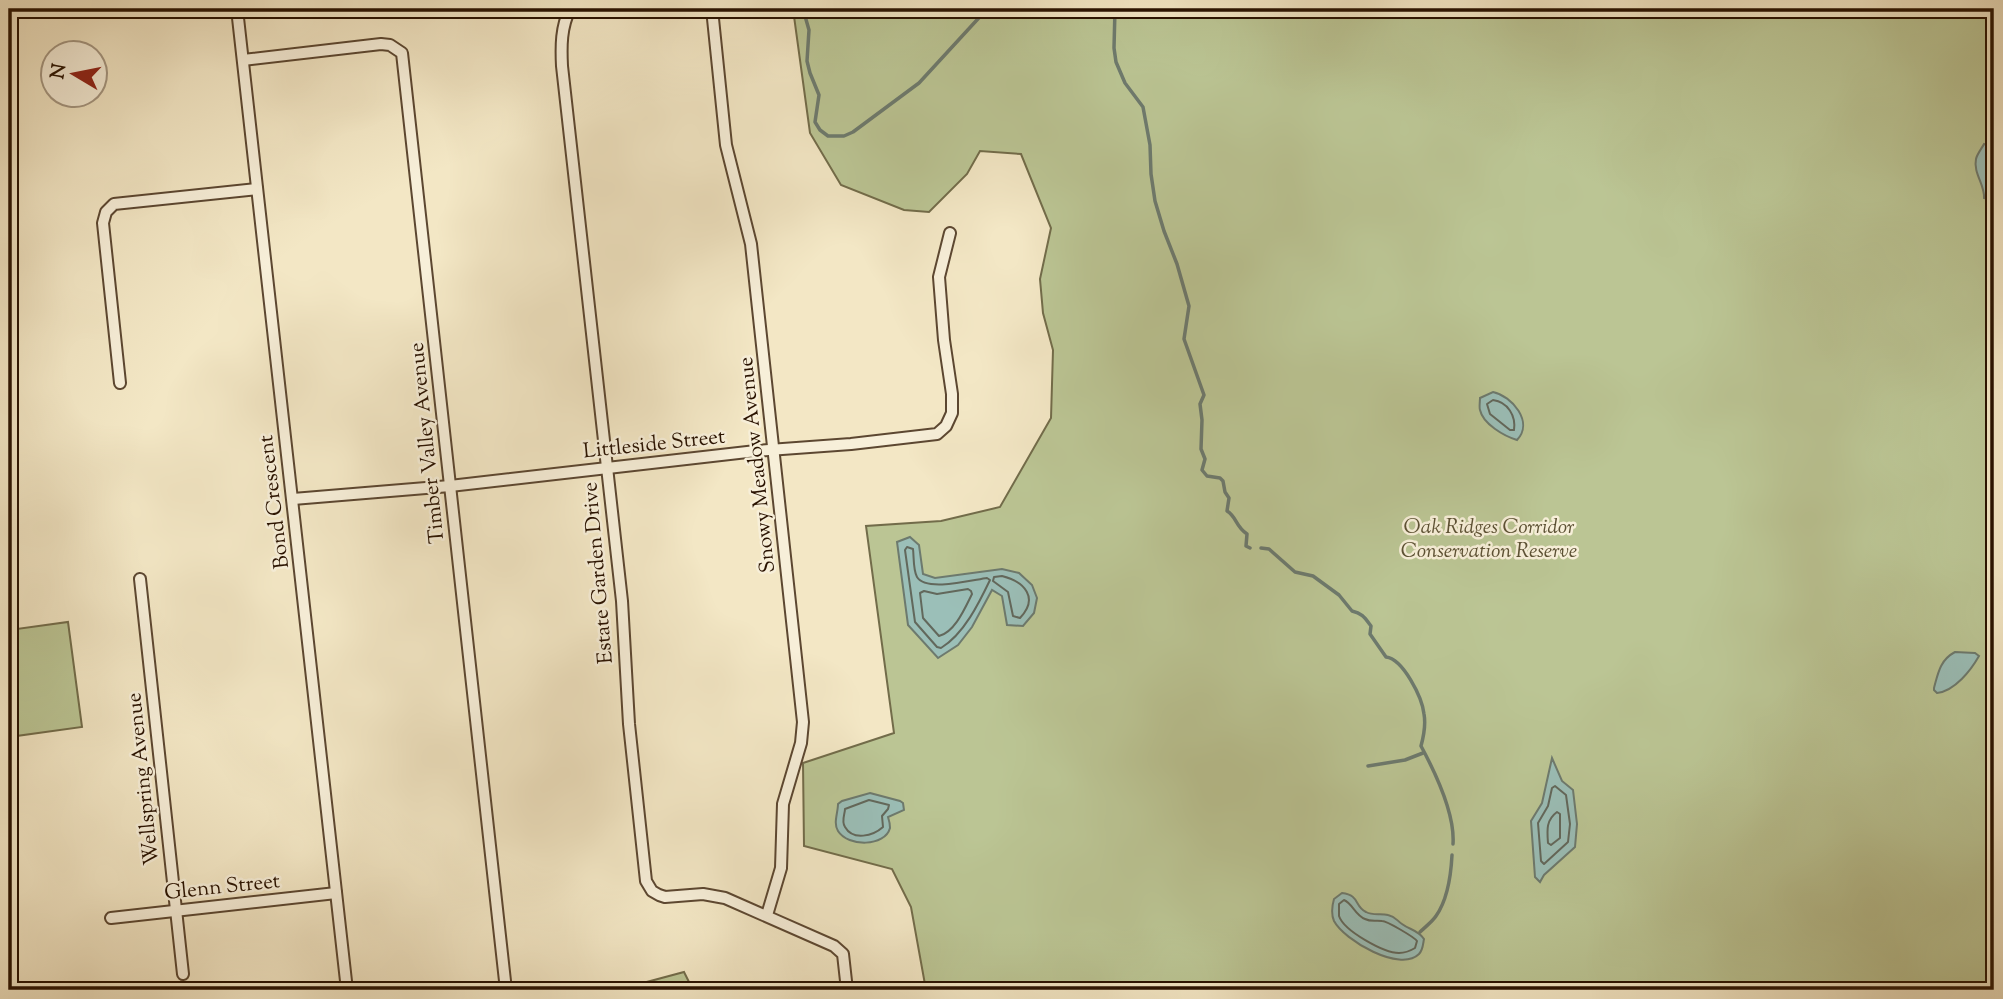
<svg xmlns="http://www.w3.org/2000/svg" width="2003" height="999" font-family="'Sorts Mill Goudy',serif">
  <rect width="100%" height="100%" fill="#f3e7c5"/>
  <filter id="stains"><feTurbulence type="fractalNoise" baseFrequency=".00286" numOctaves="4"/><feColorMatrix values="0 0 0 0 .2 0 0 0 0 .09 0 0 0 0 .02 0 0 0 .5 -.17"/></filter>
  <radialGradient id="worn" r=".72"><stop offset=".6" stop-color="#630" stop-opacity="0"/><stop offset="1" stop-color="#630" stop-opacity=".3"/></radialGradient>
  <!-- green -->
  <g fill="#bbc594" stroke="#726c4a" stroke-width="2">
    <polygon points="793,9 1994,9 1994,990 926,990 911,907 892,869 804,846 803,763 894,733 866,526 941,521 1000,507 1051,418 1053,350 1043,313 1040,279 1051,228 1021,154 980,151 967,174 929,212 904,210 841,185 810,133"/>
    <polygon points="68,622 82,727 9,737 9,630"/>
    <polygon points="684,972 693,990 633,990 643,983"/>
  </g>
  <!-- water -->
  <g fill="#9bbfb8" stroke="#6d7a6e" stroke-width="2">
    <path d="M1994 142V206L1988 199 1984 198C1985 185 1973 173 1976 159 1977 154 1982 148 1984 144L1987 145Z"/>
    <path d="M1493 392C1512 396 1534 422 1517 440 1504 436 1483 424 1480 410 1479 408 1480 401 1480 398Z"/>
    <polygon points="910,537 919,545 923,574 935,578 1002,569 1019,573 1032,585 1037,598 1034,613 1023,626 1007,625 1002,596 992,590 972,627 958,645 938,658 908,625 897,542"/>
    <path d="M1955 652 1975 653 1979 656C1971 670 1955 691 1937 693L1934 690V688C1938 673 1940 660 1955 652Z"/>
    <polygon points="1552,758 1562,781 1573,790 1577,824 1575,847 1544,875 1540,882 1535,877 1531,821 1542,803"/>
    <path d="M870 793 900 801 903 803 904 810 888 817C889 820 890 826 890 828 885 847 848 847 838 831 833 823 838 813 838 804L842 801Z"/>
    <path d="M1342 893C1360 895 1354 906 1366 912 1373 916 1381 913 1388 915 1396 917 1396 920 1402 924 1410 930 1418 930 1424 939 1423 944 1423 950 1419 954 1400 973 1344 940 1334 921 1331 914 1332 906 1334 899Z"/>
  </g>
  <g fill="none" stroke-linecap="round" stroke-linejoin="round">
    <!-- shore -->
    <g stroke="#62685c" stroke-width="2">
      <path d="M1493 400C1508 402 1516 416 1514 430H1510L1490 414 1487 404Z"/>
      <path d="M907 547 913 549C914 557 913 570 917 577 926 592 972 580 987 578L990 580C979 603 964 634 941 648L937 647 915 622 905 550Z"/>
      <path d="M1002 576C1025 582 1039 598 1020 618L1013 616 1008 592 993 581 994 577Z"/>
      <path d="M968 589 971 591 972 594C965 608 955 632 939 636L923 618 920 593 924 591 937 594Z"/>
      <polygon points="1555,786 1566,795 1570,824 1568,842 1544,864 1541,861 1538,823 1548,806 1552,788"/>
      <path d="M869 800 889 805 888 809 882 816 883 827C873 836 853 841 845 827 841 821 845 814 845 809Z"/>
      <path d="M1557 812 1560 814V838L1551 845 1548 843C1547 830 1546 820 1557 812Z"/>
      <path d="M1344 900C1353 904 1355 915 1365 919 1371 922 1376 920 1382 921 1387 921 1414 937 1417 941L1415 948C1410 951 1404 953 1399 953 1384 953 1344 931 1339 916 1339 914 1339 906 1339 904Z"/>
    </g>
    <!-- stream -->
    <g stroke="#6d7a6e" stroke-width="3.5">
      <polyline points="803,9 809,30 807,61 810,73 819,95 815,122 820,130 828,136 844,136 853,132 919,83 987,9"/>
      <path d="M1115 9 1114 48 1116 62 1125 83 1143 107 1150 145 1151 174 1155 201 1164 231 1177 264 1189 306 1184 339 1204 395 1200 404 1202 420 1201 449 1205 459 1202 470 1207 476 1220 478 1223 481 1225 492 1229 498 1227 511C1237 517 1235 526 1247 534L1246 546 1250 548"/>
      <path d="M1261 548 1269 549 1295 572 1313 576 1339 595 1352 611C1362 613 1365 618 1371 626L1370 634 1386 657C1403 659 1422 697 1424 714 1426 725 1424 735 1421 746 1435 772 1455 815 1453 844"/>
      <polyline points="1368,766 1405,760 1423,753"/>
      <path d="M1420 932C1425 927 1432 922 1436 916 1448 899 1451 875 1452 855"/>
    </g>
    <defs>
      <g id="street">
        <polyline points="237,9 347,990"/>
        <path d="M570 9C561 27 561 46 562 66L622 601 629 724 646 881 652 891 659 895 665 897 703 894 725 898 834 946 843 954 847 990"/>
        <polyline points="712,9 726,145 751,244 803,722 801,743 783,804 781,868 767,915"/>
        <polyline points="243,60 381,44 390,45 402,53 506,990"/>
        <polyline points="120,383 103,223 106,212 114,204 257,189"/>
        <polyline points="293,499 450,486 756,451 851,444 937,434 946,426 952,413 952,394 944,340 939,277 950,233"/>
        <polyline points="140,579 183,974"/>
        <polyline points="111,918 336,893"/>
      </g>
    </defs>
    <!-- street casing -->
    <use href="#street" stroke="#5c4731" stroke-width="14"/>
    <!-- street -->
    <use href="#street" stroke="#f7efd9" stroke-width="10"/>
  </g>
  <g text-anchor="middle" stroke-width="5" stroke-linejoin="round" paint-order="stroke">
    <!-- street labels -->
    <g font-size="21" fill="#291200" stroke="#f7efd9">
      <text transform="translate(426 443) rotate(-96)" y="7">Timber Valley Avenue</text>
      <text transform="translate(654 443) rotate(-6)" y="7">Littleside Street</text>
      <text transform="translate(756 465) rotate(-96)" y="7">Snowy Meadow Avenue</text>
      <text transform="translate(273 502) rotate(-97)" y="7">Bond Crescent</text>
      <text transform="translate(597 573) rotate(-95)" y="7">Estate Garden Drive</text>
      <text transform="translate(142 779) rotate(-96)" y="7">Wellspring Avenue</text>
      <text transform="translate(222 886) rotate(-6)" y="7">Glenn Street</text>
    </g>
    <!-- park labels -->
    <g font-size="21" font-style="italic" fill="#5c5134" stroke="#f7efd9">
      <text x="1489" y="533">Oak Ridges Corridor<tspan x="1489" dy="24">Conservation Reserve</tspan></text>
    </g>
  </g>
  <!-- margin -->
  <rect width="2003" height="999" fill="none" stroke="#f3e7c5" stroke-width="35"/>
  <rect x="10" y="10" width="1982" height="978" fill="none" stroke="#291200" stroke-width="3.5"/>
  <rect x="18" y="18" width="1968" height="964" fill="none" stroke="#291200" stroke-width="2"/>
  <!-- north arrow -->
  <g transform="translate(74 74) rotate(280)"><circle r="33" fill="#f7efd9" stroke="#a59782" stroke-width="2"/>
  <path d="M0-5L12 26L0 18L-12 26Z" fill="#8f2418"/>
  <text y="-10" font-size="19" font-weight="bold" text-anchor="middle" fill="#291200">N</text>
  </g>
  <rect width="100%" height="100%" filter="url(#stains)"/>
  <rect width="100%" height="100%" fill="url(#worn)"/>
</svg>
